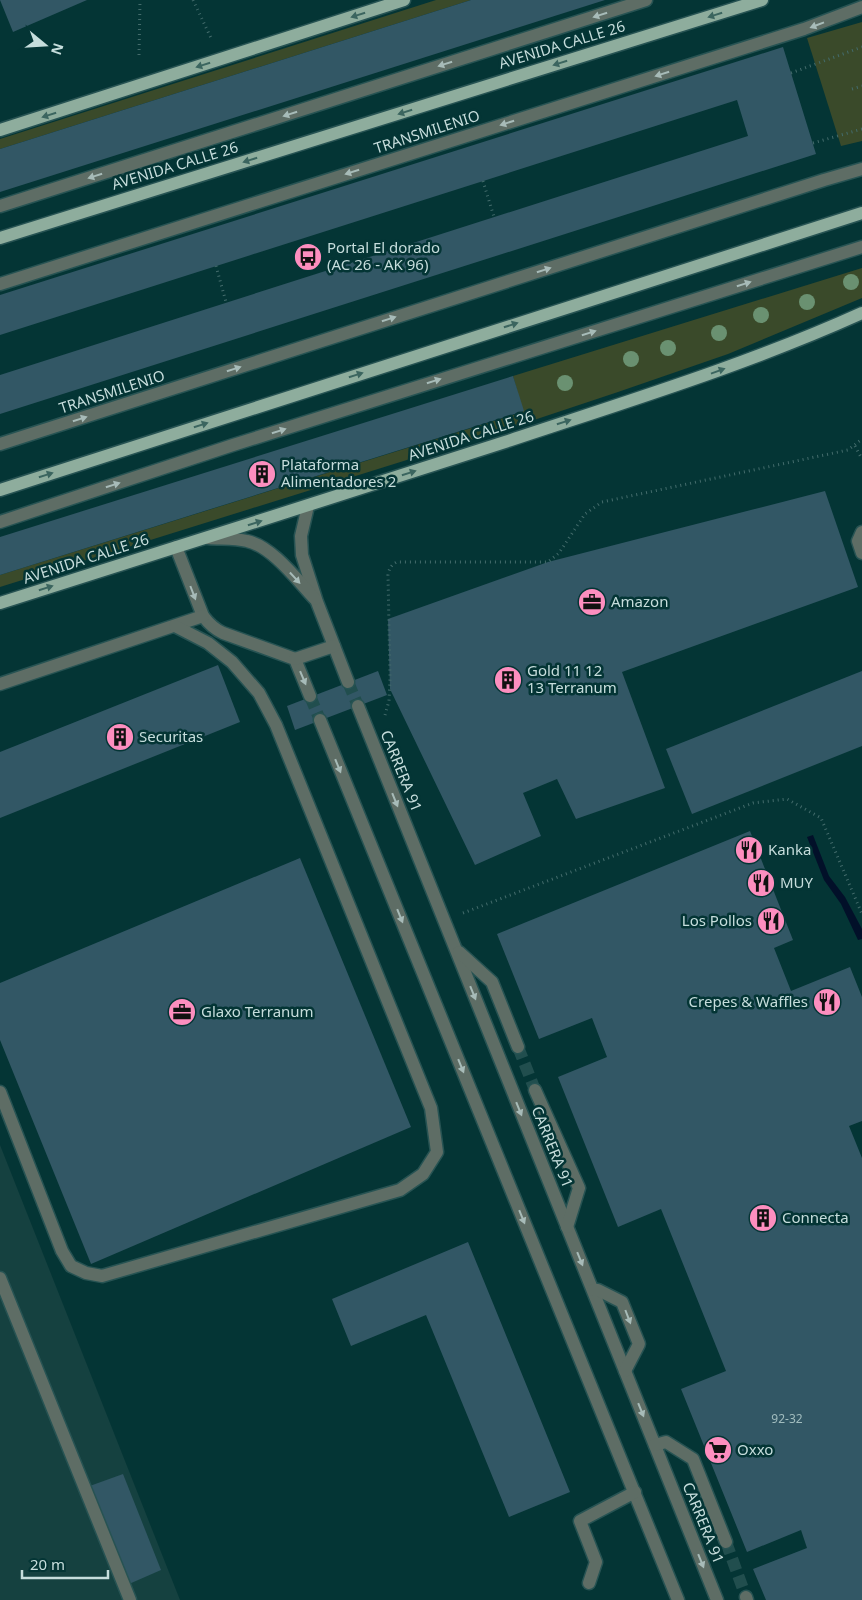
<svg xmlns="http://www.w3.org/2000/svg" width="862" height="1600" font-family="'Noto Sans',sans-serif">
  <rect width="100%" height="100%" fill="#043535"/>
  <!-- built -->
  <polygon fill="#154140" points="0,1145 180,1600 0,1600"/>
  <!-- green -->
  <g fill="#3a4a2a">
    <polygon points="436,0 471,0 0,149 0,139"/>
    <polygon points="862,22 862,141 841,146 807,38"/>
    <polygon points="862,268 862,298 728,354 618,392 522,424 0,587 0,575 523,412 513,376"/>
  </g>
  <!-- water -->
  <polygon fill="#021029" points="813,835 829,876 845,897 862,929 862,939 858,940 841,904 824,880 807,837"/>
  <!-- building -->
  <g fill="#325765">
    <polygon points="0,0 87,0 13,32"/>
    <polygon points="471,0 605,0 0,192 0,149"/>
    <polygon points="783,47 816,154 0,414 0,375 748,136 737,100 0,335 0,295"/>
    <polygon points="513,376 524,411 0,575 0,537"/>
    <polygon points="825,491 858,587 622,672 665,788 576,819 557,779 523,793 541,836 475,865 390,689 388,619 548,562"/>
    <polygon points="218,665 240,722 0,818 0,752"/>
    <polygon points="378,671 387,695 295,730 287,706"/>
    <polygon points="862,671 862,746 692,814 666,749"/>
    <polygon points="750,831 793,940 774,948 791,991 850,967 862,997 862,1121 849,1126 862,1158 862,1600 766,1600 753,1569 807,1548 801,1530 747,1552 681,1389 726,1371 661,1209 618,1227 558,1077 607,1057 592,1018 539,1039 497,934"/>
    <polygon points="300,858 411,1127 91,1264 0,1040 0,983"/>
    <polygon points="468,1242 570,1492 509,1517 426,1315 351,1346 332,1299"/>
    <polygon points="123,1474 161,1570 129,1584 87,1487"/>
  </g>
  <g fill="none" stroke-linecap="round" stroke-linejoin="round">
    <!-- minor-tunnel -->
    <g stroke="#214e4e" stroke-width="12" stroke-dasharray="12 6" stroke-linecap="butt">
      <polyline points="348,682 358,706"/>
      <polyline points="310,696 320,720"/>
      <polyline points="518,1047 535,1090"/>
      <polyline points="726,1542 746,1597"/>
    </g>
    <defs>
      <g id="minor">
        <polyline points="0,206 646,0"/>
        <polyline points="0,284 804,29 862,7"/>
        <polyline points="0,444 824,180 862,169"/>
        <polyline points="308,506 301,536 302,555 317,602 348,682"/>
        <polyline points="0,522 233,445 862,247"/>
        <polyline points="862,532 858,541 862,553"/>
        <path d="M208 538C221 539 235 538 247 541 272 546 298 581 315 599"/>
        <path d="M176 547 203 616C209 624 214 629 223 633L295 659 310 696"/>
        <polyline points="295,659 334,646"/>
        <polyline points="0,684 203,616"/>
        <polyline points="358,706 717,1600"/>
        <polyline points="320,720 678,1600"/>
        <polyline points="459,952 492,982 518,1047"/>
        <polyline points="535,1090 579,1188 567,1227"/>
        <polyline points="0,1092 62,1251 71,1266 86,1273 102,1276 400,1190 423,1174 437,1152 431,1108 276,725 259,693 232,662 208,643 175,626"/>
        <polyline points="0,1278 130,1600"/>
        <polyline points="593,1290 598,1290 622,1302 639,1344 625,1371"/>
        <polyline points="655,1445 666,1442 693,1459 726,1542"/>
        <polyline points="589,1583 596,1562 580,1521 635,1492"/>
        <polyline points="746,1597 747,1600"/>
      </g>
      <g id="major">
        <polyline points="0,130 404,0"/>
        <polyline points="0,238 762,0"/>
        <polyline points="0,490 862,213"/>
        <path d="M0 603C168 550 337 496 505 442 625 402 747 365 862 313"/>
      </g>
    </defs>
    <!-- minor casing -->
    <use href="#minor" stroke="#275353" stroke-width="15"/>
    <!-- major casing -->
    <use href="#major" stroke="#275353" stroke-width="15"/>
    <!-- path -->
    <g stroke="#446c6c" stroke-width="3" stroke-dasharray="1 4" stroke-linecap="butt">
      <polyline points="193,0 211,38"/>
      <polyline points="139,55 140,0"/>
      <polyline points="791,73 862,47"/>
      <polyline points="852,89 862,86"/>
      <polyline points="813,143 862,129"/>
      <polyline points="483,181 494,217"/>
      <polyline points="216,266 226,302"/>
      <polyline points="855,446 862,459"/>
      <path d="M385 715 389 701 390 678 388 575C389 569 391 565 397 562H548L559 553 585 514 602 502 848 450 862 439"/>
      <polyline points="463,913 753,803 787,799 821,818 862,914"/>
    </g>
    <!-- minor -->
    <use href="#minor" stroke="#5e6d65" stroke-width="12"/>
    <!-- major -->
    <use href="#major" stroke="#8ead9d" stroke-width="12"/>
  </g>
  <!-- trees -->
  <g fill="#6a9171">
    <circle cx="851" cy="282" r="8"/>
    <circle cx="807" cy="302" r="8"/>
    <circle cx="761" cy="315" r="8"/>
    <circle cx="719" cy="333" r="8"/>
    <circle cx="668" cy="348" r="8"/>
    <circle cx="631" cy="359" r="8"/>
    <circle cx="565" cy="383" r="8"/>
  </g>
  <!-- one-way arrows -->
  <defs><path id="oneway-solid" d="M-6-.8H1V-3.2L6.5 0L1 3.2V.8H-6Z" transform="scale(1.25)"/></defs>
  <g fill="#3b655f">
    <use href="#oneway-solid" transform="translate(358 15) rotate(162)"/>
    <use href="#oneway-solid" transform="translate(715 15) rotate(163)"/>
    <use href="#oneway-solid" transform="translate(560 63) rotate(163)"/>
    <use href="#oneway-solid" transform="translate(203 65) rotate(162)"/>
    <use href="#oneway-solid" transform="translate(405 112) rotate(163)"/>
    <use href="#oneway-solid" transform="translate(49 115) rotate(163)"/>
    <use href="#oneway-solid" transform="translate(250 160) rotate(163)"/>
    <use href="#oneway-solid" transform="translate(511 325) rotate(-18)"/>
    <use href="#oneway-solid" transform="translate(718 371) rotate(-20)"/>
    <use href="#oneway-solid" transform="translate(356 375) rotate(-18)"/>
    <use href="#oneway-solid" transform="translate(564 422) rotate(-18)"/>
    <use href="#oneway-solid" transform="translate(201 425) rotate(-18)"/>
    <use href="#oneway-solid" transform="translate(409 473) rotate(-18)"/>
    <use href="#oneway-solid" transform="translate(46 475) rotate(-18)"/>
    <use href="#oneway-solid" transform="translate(255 523) rotate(-18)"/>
    <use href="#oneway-solid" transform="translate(46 588) rotate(-18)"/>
  </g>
  <g fill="#a7bbb8">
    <use href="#oneway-solid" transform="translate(600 15) rotate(162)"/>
    <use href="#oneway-solid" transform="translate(817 25) rotate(159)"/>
    <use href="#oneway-solid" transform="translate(445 64) rotate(162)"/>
    <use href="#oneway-solid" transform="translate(662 74) rotate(162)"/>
    <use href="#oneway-solid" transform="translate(290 114) rotate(162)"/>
    <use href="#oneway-solid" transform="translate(507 123) rotate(162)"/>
    <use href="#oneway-solid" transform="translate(352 172) rotate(162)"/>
    <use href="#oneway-solid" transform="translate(95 176) rotate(162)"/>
    <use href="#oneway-solid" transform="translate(544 270) rotate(-18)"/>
    <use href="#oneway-solid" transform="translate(744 284) rotate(-17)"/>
    <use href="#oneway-solid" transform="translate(389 319) rotate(-18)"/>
    <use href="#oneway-solid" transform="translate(589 333) rotate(-17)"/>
    <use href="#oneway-solid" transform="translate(234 369) rotate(-18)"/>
    <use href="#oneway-solid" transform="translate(434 381) rotate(-18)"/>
    <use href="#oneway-solid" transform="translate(80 419) rotate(-18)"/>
    <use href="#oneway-solid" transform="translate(279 431) rotate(-18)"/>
    <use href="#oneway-solid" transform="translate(113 485) rotate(-18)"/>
    <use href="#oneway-solid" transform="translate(295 578) rotate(47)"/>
    <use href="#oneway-solid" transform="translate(193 593) rotate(69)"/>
    <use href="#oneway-solid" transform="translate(303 678) rotate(67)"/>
    <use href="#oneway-solid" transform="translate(338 766) rotate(68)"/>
    <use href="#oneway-solid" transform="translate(395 800) rotate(68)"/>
    <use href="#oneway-solid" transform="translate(400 916) rotate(68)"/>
    <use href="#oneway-solid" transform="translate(473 993) rotate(68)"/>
    <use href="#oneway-solid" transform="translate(461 1066) rotate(68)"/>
    <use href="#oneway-solid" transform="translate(519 1109) rotate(68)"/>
    <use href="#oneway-solid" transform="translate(522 1217) rotate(68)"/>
    <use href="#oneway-solid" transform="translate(580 1259) rotate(68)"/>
    <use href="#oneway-solid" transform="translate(628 1317) rotate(69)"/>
    <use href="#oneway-solid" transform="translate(641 1410) rotate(68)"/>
    <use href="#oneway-solid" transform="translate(701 1561) rotate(68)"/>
  </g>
  <!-- icons -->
  <defs>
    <symbol id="bus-disc" viewBox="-11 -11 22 22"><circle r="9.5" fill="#fd8ebf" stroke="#043535"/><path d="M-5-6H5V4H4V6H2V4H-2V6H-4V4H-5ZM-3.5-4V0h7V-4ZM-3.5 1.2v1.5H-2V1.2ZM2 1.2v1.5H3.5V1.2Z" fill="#111"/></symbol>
    <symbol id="building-disc" viewBox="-11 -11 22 22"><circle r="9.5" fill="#fd8ebf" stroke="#043535"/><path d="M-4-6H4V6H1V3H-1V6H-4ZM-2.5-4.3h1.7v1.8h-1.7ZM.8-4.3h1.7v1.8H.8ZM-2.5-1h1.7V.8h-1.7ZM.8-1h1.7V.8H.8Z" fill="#111"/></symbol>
    <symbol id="office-disc" viewBox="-11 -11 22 22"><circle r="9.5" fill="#fd8ebf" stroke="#043535"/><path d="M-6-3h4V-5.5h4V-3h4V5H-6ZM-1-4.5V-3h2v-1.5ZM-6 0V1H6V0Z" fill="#111"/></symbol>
    <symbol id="restaurant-disc" viewBox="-11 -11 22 22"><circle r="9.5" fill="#fd8ebf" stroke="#043535"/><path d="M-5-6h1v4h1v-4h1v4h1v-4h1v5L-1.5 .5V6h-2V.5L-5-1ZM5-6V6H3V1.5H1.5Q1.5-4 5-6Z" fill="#111"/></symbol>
    <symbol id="supermarket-disc" viewBox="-11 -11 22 22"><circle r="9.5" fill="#fd8ebf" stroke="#043535"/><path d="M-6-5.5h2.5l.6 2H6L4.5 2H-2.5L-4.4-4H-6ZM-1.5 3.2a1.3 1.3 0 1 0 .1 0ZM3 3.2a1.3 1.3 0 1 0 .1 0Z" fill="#111"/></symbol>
  </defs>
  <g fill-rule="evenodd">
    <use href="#bus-disc" x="292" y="241" width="32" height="32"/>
    <use href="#building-disc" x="246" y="458" width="32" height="32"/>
    <use href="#office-disc" x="576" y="586" width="32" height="32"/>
    <use href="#building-disc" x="492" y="664" width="32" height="32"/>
    <use href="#building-disc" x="104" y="721" width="32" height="32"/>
    <use href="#restaurant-disc" x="733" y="834" width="32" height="32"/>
    <use href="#restaurant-disc" x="745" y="867" width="32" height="32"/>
    <use href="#restaurant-disc" x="755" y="905" width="32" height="32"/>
    <use href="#restaurant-disc" x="811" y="986" width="32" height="32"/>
    <use href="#office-disc" x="166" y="996" width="32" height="32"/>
    <use href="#building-disc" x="747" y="1202" width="32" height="32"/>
    <use href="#supermarket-disc" x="702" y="1434" width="32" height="32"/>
  </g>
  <g text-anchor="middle" stroke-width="5" stroke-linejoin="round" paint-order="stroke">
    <!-- number labels -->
    <g font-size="12" fill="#a1bcbe">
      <text x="787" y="1423">92-32</text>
    </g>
    <!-- street labels -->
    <g font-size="15" fill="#c6dddc" stroke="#043535">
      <text transform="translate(562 45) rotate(-17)" y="5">AVENIDA CALLE 26</text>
      <text transform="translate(427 132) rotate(-18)" y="5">TRANSMILENIO</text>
      <text transform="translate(175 166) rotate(-17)" y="5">AVENIDA CALLE 26</text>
      <text transform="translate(112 392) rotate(-18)" y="5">TRANSMILENIO</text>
      <text transform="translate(471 436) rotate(-18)" y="5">AVENIDA CALLE 26</text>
      <text transform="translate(86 559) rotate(-18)" y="5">AVENIDA CALLE 26</text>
      <text transform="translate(401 771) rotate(68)" y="5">CARRERA 91</text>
      <text transform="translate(552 1147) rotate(68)" y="5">CARRERA 91</text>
      <text transform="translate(703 1523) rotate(68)" y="5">CARRERA 91</text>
    </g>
    <!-- poi labels -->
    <g font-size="15" fill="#c6dddc" stroke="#043535" text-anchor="start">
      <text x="327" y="253">Portal El dorado<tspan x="327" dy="17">(AC 26 - AK 96)</tspan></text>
      <text x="281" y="470">Plataforma<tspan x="281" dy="17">Alimentadores 2</tspan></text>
      <text x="611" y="607">Amazon</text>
      <text x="527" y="676">Gold 11 12<tspan x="527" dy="17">13 Terranum</tspan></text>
      <text x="139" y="742">Securitas</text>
      <text x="768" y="855">Kanka</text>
      <text x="780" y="888">MUY</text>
      <text x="752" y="926" text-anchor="end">Los Pollos</text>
      <text x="808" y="1007" text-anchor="end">Crepes &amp; Waffles</text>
      <text x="201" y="1017">Glaxo Terranum</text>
      <text x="782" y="1223">Connecta</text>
      <text x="737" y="1455">Oxxo</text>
    </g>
  </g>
  <!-- north arrow -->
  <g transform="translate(45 45) rotate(108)" stroke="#043535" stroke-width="4" paint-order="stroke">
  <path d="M0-4L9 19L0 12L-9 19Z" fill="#c6dddc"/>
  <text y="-8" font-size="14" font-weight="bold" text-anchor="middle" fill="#c6dddc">N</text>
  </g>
  <!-- scale -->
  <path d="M22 1570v8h86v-8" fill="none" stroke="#c6dddc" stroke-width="2.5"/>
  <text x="30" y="1570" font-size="15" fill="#c6dddc" stroke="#043535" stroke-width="4" paint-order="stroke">20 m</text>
</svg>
